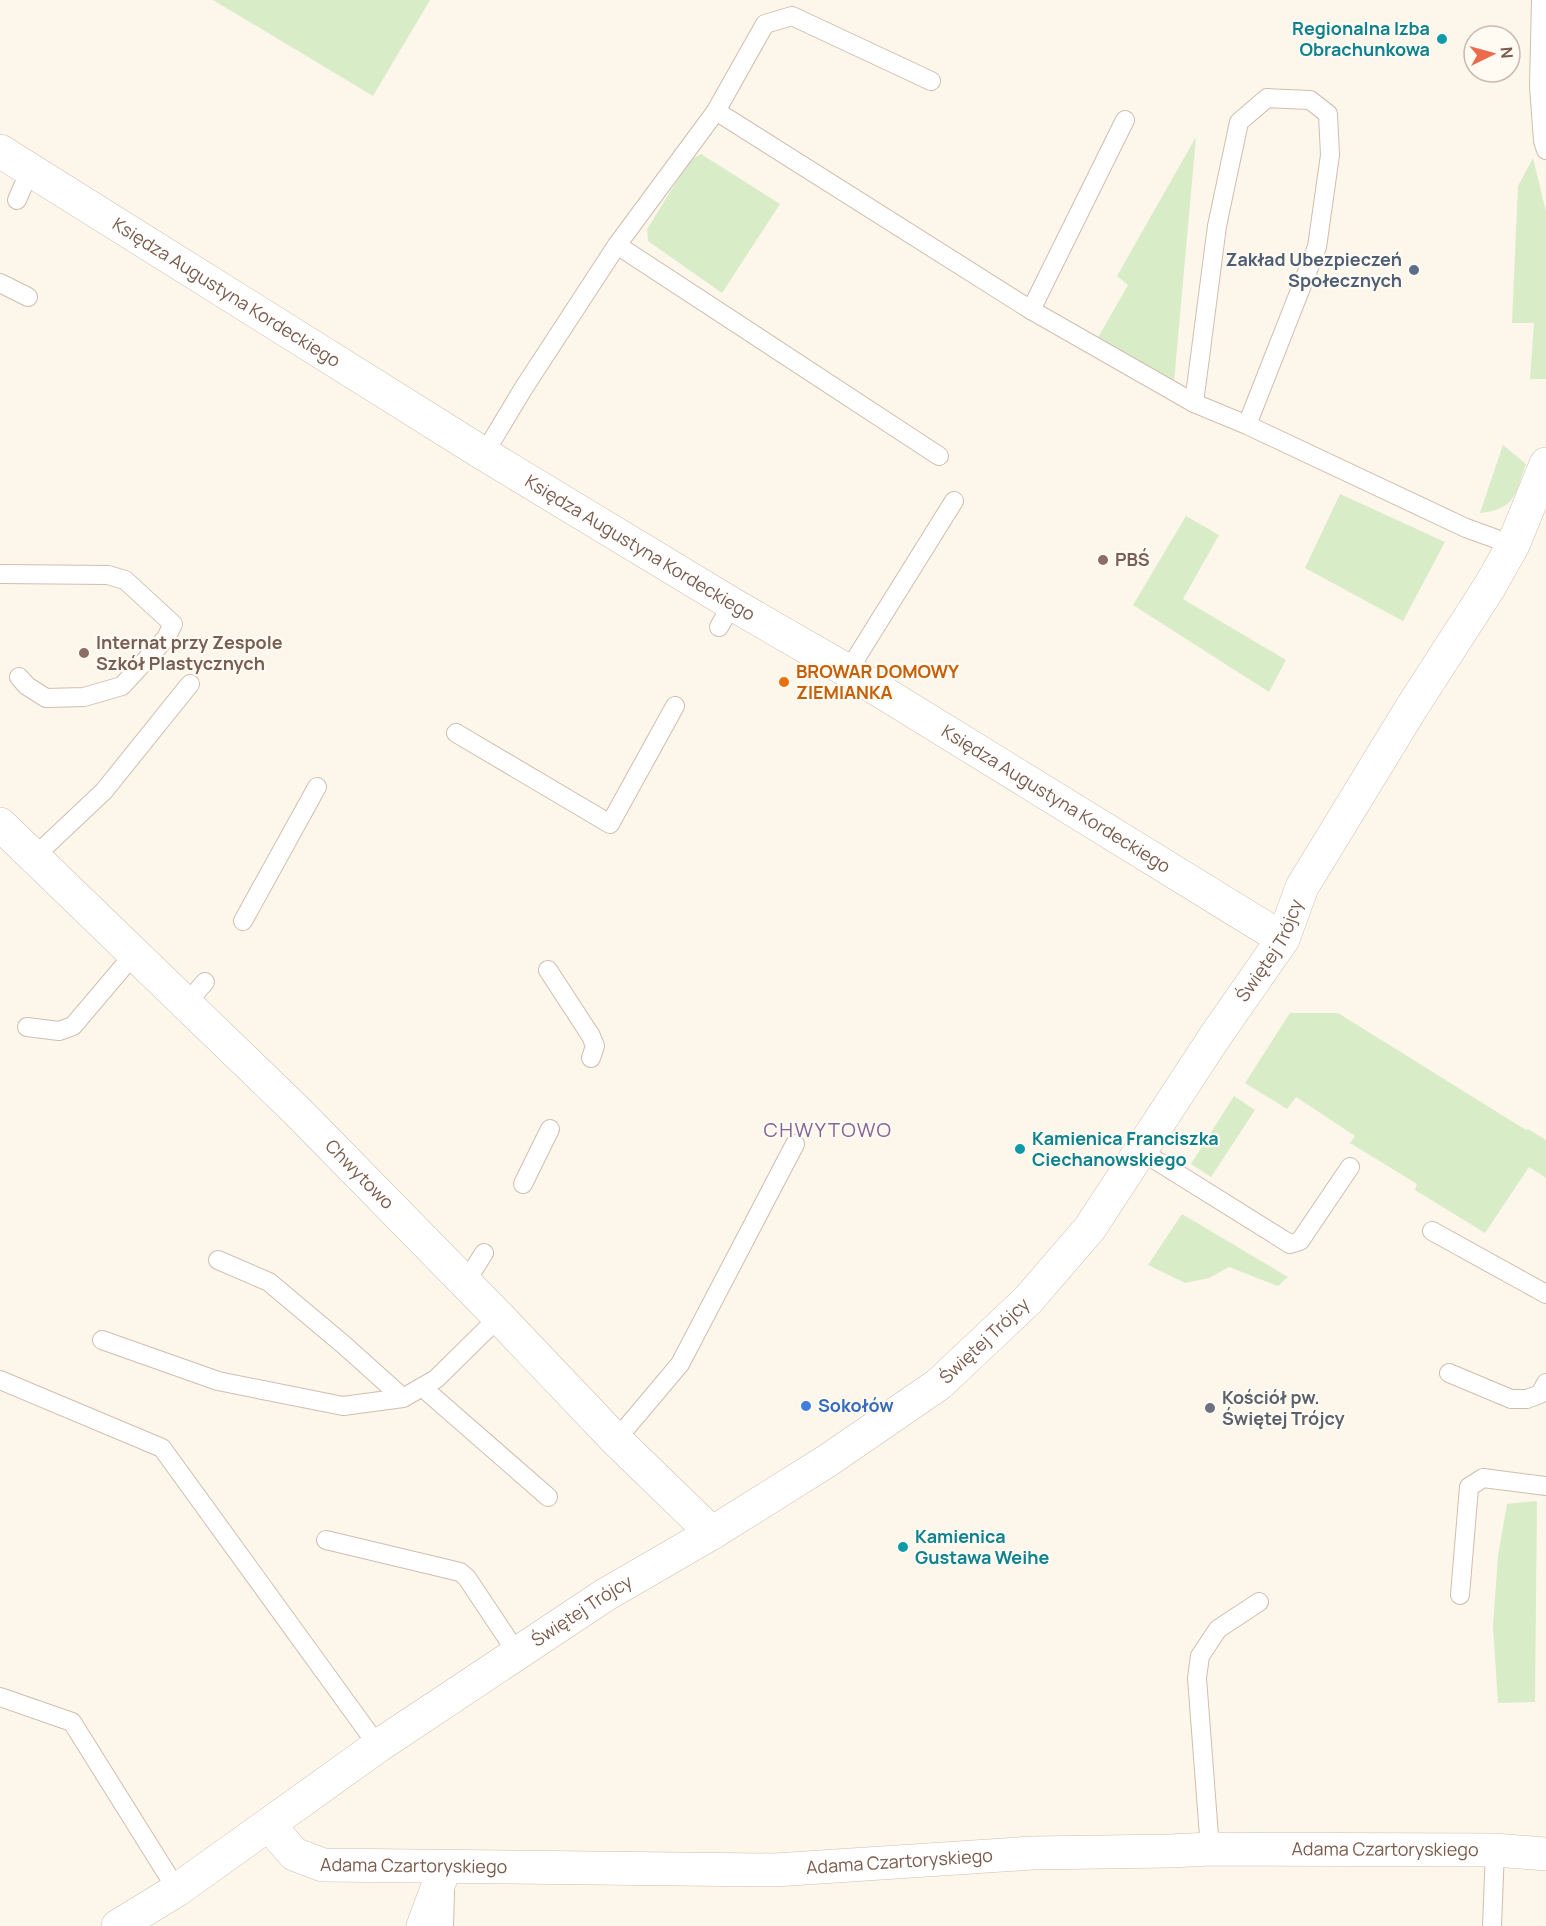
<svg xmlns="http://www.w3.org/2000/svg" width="1546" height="1926" font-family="Manrope,sans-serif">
  <rect width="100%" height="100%" fill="#fdf6eb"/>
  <!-- green -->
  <g fill="#d8edc7">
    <polygon points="213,0 430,0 373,96"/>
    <polygon points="1196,137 1174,382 1096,341 1128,285 1117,276"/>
    <polygon points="701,154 780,204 722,293 648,241 647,229 690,160"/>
    <polygon points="1533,158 1546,212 1546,379 1530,379 1534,323 1512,323 1518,186"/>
    <path d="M1503 445 1526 464C1515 494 1516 509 1480 513Z"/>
    <polygon points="1340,494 1445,542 1403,621 1305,568"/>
    <polygon points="1186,516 1219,535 1183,599 1286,660 1269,692 1133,605"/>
    <polygon points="1290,1013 1338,1013 1526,1130 1528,1129 1546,1140 1546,1178 1529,1167 1485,1233 1415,1190 1417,1184 1350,1143 1355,1136 1296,1097 1287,1109 1245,1083"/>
    <polygon points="1234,1096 1255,1110 1211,1177 1191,1164"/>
    <polygon points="1182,1214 1288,1277 1278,1286 1229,1267 1209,1278 1185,1283 1148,1265"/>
    <polygon points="1537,1501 1535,1702 1498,1703 1493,1626 1498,1556 1507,1504"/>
  </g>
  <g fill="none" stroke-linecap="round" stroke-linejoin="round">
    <defs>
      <g id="lane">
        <polyline points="1541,0 1539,86 1543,141 1546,150"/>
        <polyline points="716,111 1031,310 1194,403"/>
        <polyline points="17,200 30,170"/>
        <polyline points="617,245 939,456"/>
        <polyline points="0,283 28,297"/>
        <polyline points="1031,310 1125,120"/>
        <polyline points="1247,425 1194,403 1217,226 1239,122 1267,98 1310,100 1328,114 1330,155 1317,247 1247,425 1466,528 1513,545"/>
        <polyline points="484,454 523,389 617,245 716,111 765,24 792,16 931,81"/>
        <polyline points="0,574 108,575 125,580 173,624 166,638 122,686 84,697 46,698 27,686 19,677"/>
        <polyline points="719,627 732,604"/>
        <polyline points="848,671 954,501"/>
        <polyline points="456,733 610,824 675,706"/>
        <polyline points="34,857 104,791 190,684"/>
        <polyline points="243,921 317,787"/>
        <polyline points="548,970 591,1036 595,1046 591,1058"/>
        <polyline points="186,1004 205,982"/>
        <polyline points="27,1027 59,1031 73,1026 134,954"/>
        <polyline points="1141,1151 1290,1244 1300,1241 1350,1167"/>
        <polyline points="523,1184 550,1129"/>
        <polyline points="1432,1231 1546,1294"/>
        <polyline points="218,1260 269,1282 344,1345 403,1398"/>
        <polyline points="465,1283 484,1253"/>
        <polyline points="102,1340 218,1381 343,1406 403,1398 436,1379 499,1317"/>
        <polyline points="1449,1373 1511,1399 1527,1399 1540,1394 1546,1383"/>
        <polyline points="0,1380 162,1448 378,1746"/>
        <polyline points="422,1387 548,1497"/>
        <polyline points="616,1440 680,1364 795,1144"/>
        <polyline points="326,1540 460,1572 467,1578 517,1653"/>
        <polyline points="1460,1595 1469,1487 1483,1478 1546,1486"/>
        <polyline points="0,1697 72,1722 177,1890"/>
        <polyline points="1210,1849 1197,1678 1200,1656 1218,1629 1259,1602"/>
        <polyline points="444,1926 445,1892"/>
        <polyline points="1492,1926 1495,1850"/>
      </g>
      <g id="street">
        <path id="s1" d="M0 151 484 454 732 604 848 671 1283 939"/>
        <path id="s2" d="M0 824 297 1111 499 1317 616 1440 712 1533"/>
        <path id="s3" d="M269 1825 294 1854 323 1865 775 1870 1033 1853 1170 1851 1210 1849 1495 1850 1546 1854"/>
        <path id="s4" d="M118 1926 177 1890 378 1746 605 1595 712 1533 827 1461 939 1384 1028 1300 1090 1228 1214 1038 1283 939 1302 887 1412 707 1490 586 1513 545 1546 464"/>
        <polyline points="423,1926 445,1867"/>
      </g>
    </defs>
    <!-- lane casing -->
    <use href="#lane" stroke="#d1bdaf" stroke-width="20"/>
    <!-- street casing -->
    <use href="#street" stroke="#d1bdaf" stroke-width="34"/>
    <!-- lane -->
    <use href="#lane" stroke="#fff" stroke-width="18"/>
    <!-- street -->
    <use href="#street" stroke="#fff" stroke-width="33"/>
  </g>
  <!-- markers -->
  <g fill="#0f9aa8" stroke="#fffaf2" stroke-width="2">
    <circle cx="1442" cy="39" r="6"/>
    <circle cx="1020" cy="1149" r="6"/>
    <circle cx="903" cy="1547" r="6"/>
  </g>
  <circle fill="#5c6f8a" stroke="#fffaf2" stroke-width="2" cx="1414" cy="270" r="6"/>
  <g fill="#8d6e63" stroke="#fffaf2" stroke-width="2">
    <circle cx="1103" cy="560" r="6"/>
    <circle cx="84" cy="653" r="6"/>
  </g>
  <circle fill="#e8710a" stroke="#fffaf2" stroke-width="2" cx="784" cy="682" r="6"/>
  <circle fill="#3f7fe0" stroke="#fffaf2" stroke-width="2" cx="806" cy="1406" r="6"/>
  <circle fill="#6b7280" stroke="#fffaf2" stroke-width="2" cx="1210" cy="1408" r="6"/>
  <g text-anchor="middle" stroke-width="4.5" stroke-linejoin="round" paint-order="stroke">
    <!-- culture labels -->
    <g font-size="18" font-weight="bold" fill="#0d838f" stroke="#fffaf2" text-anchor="start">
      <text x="1430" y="35" text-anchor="end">Regionalna Izba<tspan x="1430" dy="21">Obrachunkowa</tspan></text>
      <text x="1032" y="1145">Kamienica Franciszka<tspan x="1032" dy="21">Ciechanowskiego</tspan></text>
      <text x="915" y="1543">Kamienica<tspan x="915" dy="21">Gustawa Weihe</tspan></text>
    </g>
    <!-- service labels -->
    <g font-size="18" font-weight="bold" fill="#4e5e75" stroke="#fffaf2" text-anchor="end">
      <text x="1402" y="266">Zakład Ubezpieczeń<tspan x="1402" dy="21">Społecznych</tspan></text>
    </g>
    <!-- street labels -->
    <g font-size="18" fill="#7b5b4c" stroke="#fffaf2">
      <text dy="6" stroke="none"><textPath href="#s1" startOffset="267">Księdza Augustyna Kordeckiego</textPath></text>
      <text dy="6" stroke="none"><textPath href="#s1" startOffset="753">Księdza Augustyna Kordeckiego</textPath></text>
      <text dy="6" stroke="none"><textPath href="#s1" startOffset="1239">Księdza Augustyna Kordeckiego</textPath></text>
      <text dy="6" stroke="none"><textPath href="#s4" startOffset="1533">Świętej Trójcy</textPath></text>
      <text dy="6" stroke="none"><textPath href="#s2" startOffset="502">Chwytowo</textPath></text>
      <text dy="6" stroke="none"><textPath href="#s4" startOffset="1047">Świętej Trójcy</textPath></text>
      <text dy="6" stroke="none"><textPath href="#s4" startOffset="561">Świętej Trójcy</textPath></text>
      <text dy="6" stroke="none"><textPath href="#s3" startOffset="1132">Adama Czartoryskiego</textPath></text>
      <text dy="6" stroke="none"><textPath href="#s3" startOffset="646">Adama Czartoryskiego</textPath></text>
      <text dy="6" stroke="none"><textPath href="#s3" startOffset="160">Adama Czartoryskiego</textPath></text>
    </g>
    <!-- education labels -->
    <g font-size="18" font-weight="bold" fill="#785e54" stroke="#fffaf2" text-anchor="start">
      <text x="1115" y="566">PBŚ</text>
      <text x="96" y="649">Internat przy Zespole<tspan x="96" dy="21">Szkół Plastycznych</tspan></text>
    </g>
    <!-- food labels -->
    <g font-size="18" font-weight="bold" fill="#c56008" stroke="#fffaf2" text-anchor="start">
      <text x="796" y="678">BROWAR DOMOWY<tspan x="796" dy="21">ZIEMIANKA</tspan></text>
    </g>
    <!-- worship labels -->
    <g font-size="18" font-weight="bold" fill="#5b616d" stroke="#fffaf2" text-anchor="start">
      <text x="1222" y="1404">Kościół pw.<tspan x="1222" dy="21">Świętej Trójcy</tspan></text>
    </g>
    <!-- shop labels -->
    <g font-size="18" font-weight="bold" fill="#366cbe" stroke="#fffaf2" text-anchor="start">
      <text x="818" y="1412">Sokołów</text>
    </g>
    <!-- neighbourhood labels -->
    <g font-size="20" letter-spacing="1.5" fill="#846496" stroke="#fffaf2">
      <text x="828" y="1137">CHWYTOWO</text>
    </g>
  </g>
  <!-- north arrow -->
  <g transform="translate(1492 54) rotate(85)"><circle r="28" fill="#fffaf2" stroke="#cabab0" stroke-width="1.5"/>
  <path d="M0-4.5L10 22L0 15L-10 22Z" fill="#eb6b4c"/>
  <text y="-9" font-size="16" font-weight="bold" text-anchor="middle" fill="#7b5b4c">N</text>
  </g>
</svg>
